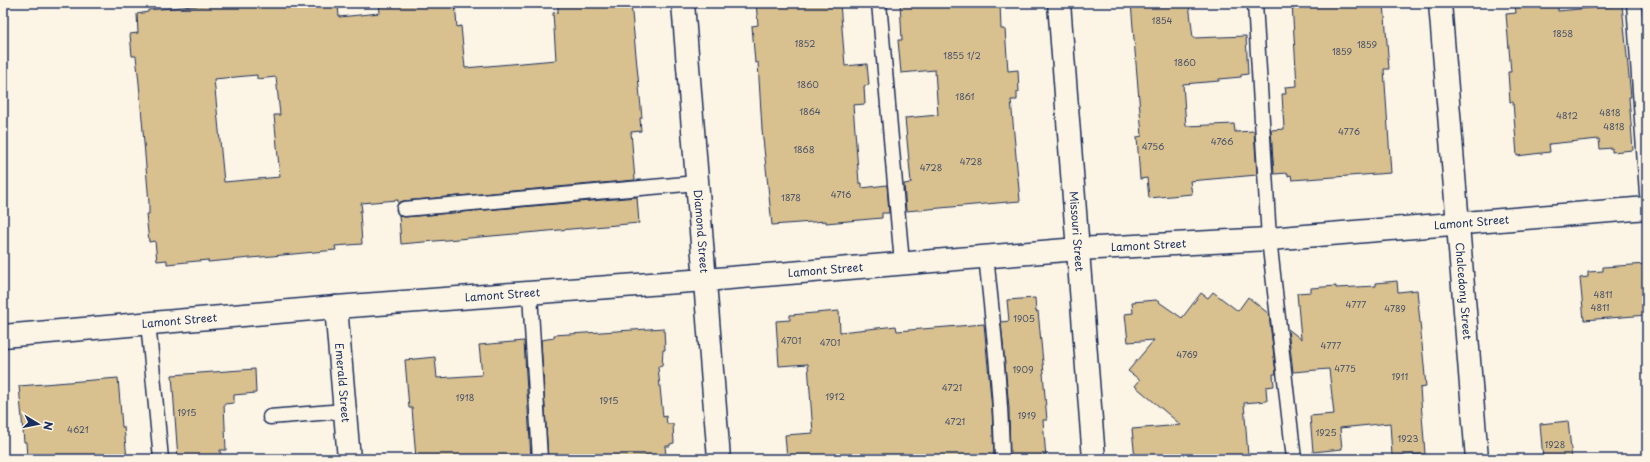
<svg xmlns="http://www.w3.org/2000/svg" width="1650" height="462" font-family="'Playpen Sans',sans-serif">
  <rect width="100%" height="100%" fill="#fcf5e5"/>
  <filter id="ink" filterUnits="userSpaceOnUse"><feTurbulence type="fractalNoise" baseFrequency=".025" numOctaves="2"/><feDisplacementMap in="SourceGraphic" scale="8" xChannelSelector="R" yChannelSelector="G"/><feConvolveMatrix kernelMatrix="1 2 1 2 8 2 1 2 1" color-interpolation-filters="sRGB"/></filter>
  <g filter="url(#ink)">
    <!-- building -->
    <g fill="#d8c08f" stroke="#1b2f5e" fill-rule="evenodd">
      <path d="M228 3H338L339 17 380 13 379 3H455L457 27 461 26 465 68 556 60 553 13 558 12V3H631L642 118H640L641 131 631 132 635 180 403 201 398 204V200L361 203 362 211H360L362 244 335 246 336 250 208 262V260L167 264V260L157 261 155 241 149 242 146 214H149V203L139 83 136 56H132L130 34 138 33 137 14 148 12V10ZM257 75V79L276 77 280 115H274L280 177 224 182 214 79Z"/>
      <polygon points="756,3 840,3 845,66 867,64 869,85 864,86 865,104 853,105 859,183 862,183 862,188 887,185 889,213 882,213 882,218 826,223 826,221 772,225 762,129 758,62 755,63 752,26 758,25"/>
      <polygon points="900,3 1000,3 1001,29 1005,29 1008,71 1018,70 1019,92 1017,92 1017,100 1011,100 1020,201 906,211 904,184 911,183 905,118 938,115 935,70 901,73 898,40 902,40"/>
      <polygon points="1131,3 1189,3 1193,38 1246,36 1248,74 1241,75 1241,77 1219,79 1219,81 1183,84 1186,126 1234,124 1235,132 1254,131 1257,175 1190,181 1192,194 1149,198 1147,178 1140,179 1137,137 1142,136"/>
      <polygon points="1292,3 1384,3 1389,69 1384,69 1391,173 1292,180 1291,175 1288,176 1288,173 1274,174 1271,130 1284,129 1282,94 1286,94 1285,87 1297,86"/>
      <polygon points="1515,3 1547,3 1547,7 1558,6 1558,11 1622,5 1631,97 1629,97 1633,150 1612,152 1612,148 1600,149 1599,139 1549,144 1550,152 1517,156 1513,102 1510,102 1508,72 1511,72 1506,14 1516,13"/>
      <polygon points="637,197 639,223 401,244 399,215 405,217"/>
      <polygon points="1647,264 1647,315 1584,320 1580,278 1588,277 1588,272 1603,271 1603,267"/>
      <polygon points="1397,281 1398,292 1417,290 1426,387 1420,388 1425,454 1392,456 1390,423 1340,428 1342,449 1313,452 1310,416 1334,414 1329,369 1293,372 1288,329 1301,339 1297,293 1311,292 1311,288 1336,286 1336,288 1376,286 1376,283"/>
      <polygon points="1213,292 1238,311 1248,297 1269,314 1276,374 1273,374 1274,386 1266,387 1267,401 1244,403 1248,456 1213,459 1135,459 1132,429 1181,425 1135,386 1140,380 1128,371 1154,340 1128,342 1125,314 1133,313 1132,302 1156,300 1182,318 1201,293 1208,298"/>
      <polygon points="1035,298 1036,312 1038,311 1044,373 1043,373 1047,420 1043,420 1046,459 1010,459 1009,408 1001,322 1009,321 1007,300"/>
      <polygon points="839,311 840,332 896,326 897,331 984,324 992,409 994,459 787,459 785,435 813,433 808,364 779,366 776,321 790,320 790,315"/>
      <polygon points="664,328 665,350 663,350 662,366 658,367 663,417 666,416 667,424 673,424 674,443 670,444 670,446 665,446 666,455 639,457 639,459 548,459 541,340 554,338 554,335"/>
      <polygon points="524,341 531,459 416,459 412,408 409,408 405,360 435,357 437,378 482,375 479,345"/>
      <polygon points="255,369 256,393 234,395 234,403 224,404 226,450 220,450 221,459 178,459 172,375"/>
      <polygon points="118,378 122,427 124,427 127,459 27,459 26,442 24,442 19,386"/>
      <polygon points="1568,421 1572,459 1543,459 1540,424"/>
    </g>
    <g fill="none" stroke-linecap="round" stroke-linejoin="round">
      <defs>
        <g id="lane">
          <polyline points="879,3 902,263"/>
          <polyline points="1255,3 1269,239 1294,459"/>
          <polyline points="1634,3 1647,194"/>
          <polyline points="404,209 697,183"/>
          <path d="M986 256C993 324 1001 391 1002 459"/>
          <polyline points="530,294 540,459"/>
          <polyline points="148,322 161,459"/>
          <polyline points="270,417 344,411"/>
        </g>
        <g id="street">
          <path id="s1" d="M683 3 719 459"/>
          <path id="s2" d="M1059 3 1094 459"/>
          <path id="s3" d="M1440 3 1477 459"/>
          <path id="s4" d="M336 307 349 459"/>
        </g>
        <g id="secondary">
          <path id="s5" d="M3 336 336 307 705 280 1078 249 1269 239 1647 208"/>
        </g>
      </defs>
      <!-- lane casing -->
      <use href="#lane" stroke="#1b2f5e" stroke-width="17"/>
      <!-- street casing -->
      <use href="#street" stroke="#1b2f5e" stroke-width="25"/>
      <!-- secondary casing -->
      <use href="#secondary" stroke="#1b2f5e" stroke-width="25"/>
      <!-- lane -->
      <use href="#lane" stroke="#fcf5e5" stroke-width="14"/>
      <!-- street -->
      <use href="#street" stroke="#fcf5e5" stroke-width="22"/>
      <!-- secondary -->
      <use href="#secondary" stroke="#fcf5e5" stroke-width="22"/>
    </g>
  </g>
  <g text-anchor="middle" stroke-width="3.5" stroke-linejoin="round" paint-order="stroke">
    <!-- number labels -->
    <g font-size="9" fill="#4a536a">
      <text x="1162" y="24">1854</text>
      <text x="1563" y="37">1858</text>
      <text x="805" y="47">1852</text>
      <text x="1367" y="48">1859</text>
      <text x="1342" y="55">1859</text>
      <text x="962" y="59">1855 1/2</text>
      <text x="1185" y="66">1860</text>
      <text x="808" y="88">1860</text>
      <text x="965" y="100">1861</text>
      <text x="810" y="115">1864</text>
      <text x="1610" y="116">4818</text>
      <text x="1567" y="119">4812</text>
      <text x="1614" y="130">4818</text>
      <text x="1349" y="135">4776</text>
      <text x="1222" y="145">4766</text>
      <text x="1153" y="150">4756</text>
      <text x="804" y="153">1868</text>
      <text x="971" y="165">4728</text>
      <text x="931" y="171">4728</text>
      <text x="841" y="198">4716</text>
      <text x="791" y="201">1878</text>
      <text x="1603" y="298">4811</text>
      <text x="1356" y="308">4777</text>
      <text x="1600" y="311">4811</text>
      <text x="1395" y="312">4789</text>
      <text x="1024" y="322">1905</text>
      <text x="791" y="344">4701</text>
      <text x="830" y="346">4701</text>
      <text x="1331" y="349">4777</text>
      <text x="1187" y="358">4769</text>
      <text x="1345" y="372">4775</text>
      <text x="1023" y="373">1909</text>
      <text x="1400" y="380">1911</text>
      <text x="952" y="391">4721</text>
      <text x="835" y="400">1912</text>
      <text x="465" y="401">1918</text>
      <text x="609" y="404">1915</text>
      <text x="187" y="416">1915</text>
      <text x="1027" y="419">1919</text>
      <text x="955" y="425">4721</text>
      <text x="78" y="433">4621</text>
      <text x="1326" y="436">1925</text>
      <text x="1408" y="442">1923</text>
      <text x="1555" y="448">1928</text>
    </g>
    <!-- street labels -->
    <g font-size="11" fill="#1b2f5e" stroke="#fcf5e5">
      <text dy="4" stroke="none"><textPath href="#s5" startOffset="1473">Lamont Street</textPath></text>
      <text dy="4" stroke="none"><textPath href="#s1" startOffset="229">Diamond Street</textPath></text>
      <text dy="4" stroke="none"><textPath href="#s2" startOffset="229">Missouri Street</textPath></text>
      <text dy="4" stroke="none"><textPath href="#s5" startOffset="1149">Lamont Street</textPath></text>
      <text dy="4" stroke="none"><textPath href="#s5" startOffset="825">Lamont Street</textPath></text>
      <text dy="4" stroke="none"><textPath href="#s3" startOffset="289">Chalcedony Street</textPath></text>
      <text dy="4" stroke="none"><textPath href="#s5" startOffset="501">Lamont Street</textPath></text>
      <text dy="4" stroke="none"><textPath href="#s5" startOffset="177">Lamont Street</textPath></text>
      <text dy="4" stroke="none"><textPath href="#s4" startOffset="76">Emerald Street</textPath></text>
    </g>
  </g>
  <!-- margin -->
  <rect width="1650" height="462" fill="none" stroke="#fcf5e5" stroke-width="16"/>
  <rect x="8" y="8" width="1634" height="446" fill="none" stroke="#1b2f5e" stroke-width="1.5" filter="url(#ink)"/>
  <!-- north arrow -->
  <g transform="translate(38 424) rotate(100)" stroke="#fcf5e5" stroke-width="3" paint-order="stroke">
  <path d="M0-3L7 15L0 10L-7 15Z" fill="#1b2f5e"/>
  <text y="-6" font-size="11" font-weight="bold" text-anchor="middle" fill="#1b2f5e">N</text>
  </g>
</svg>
